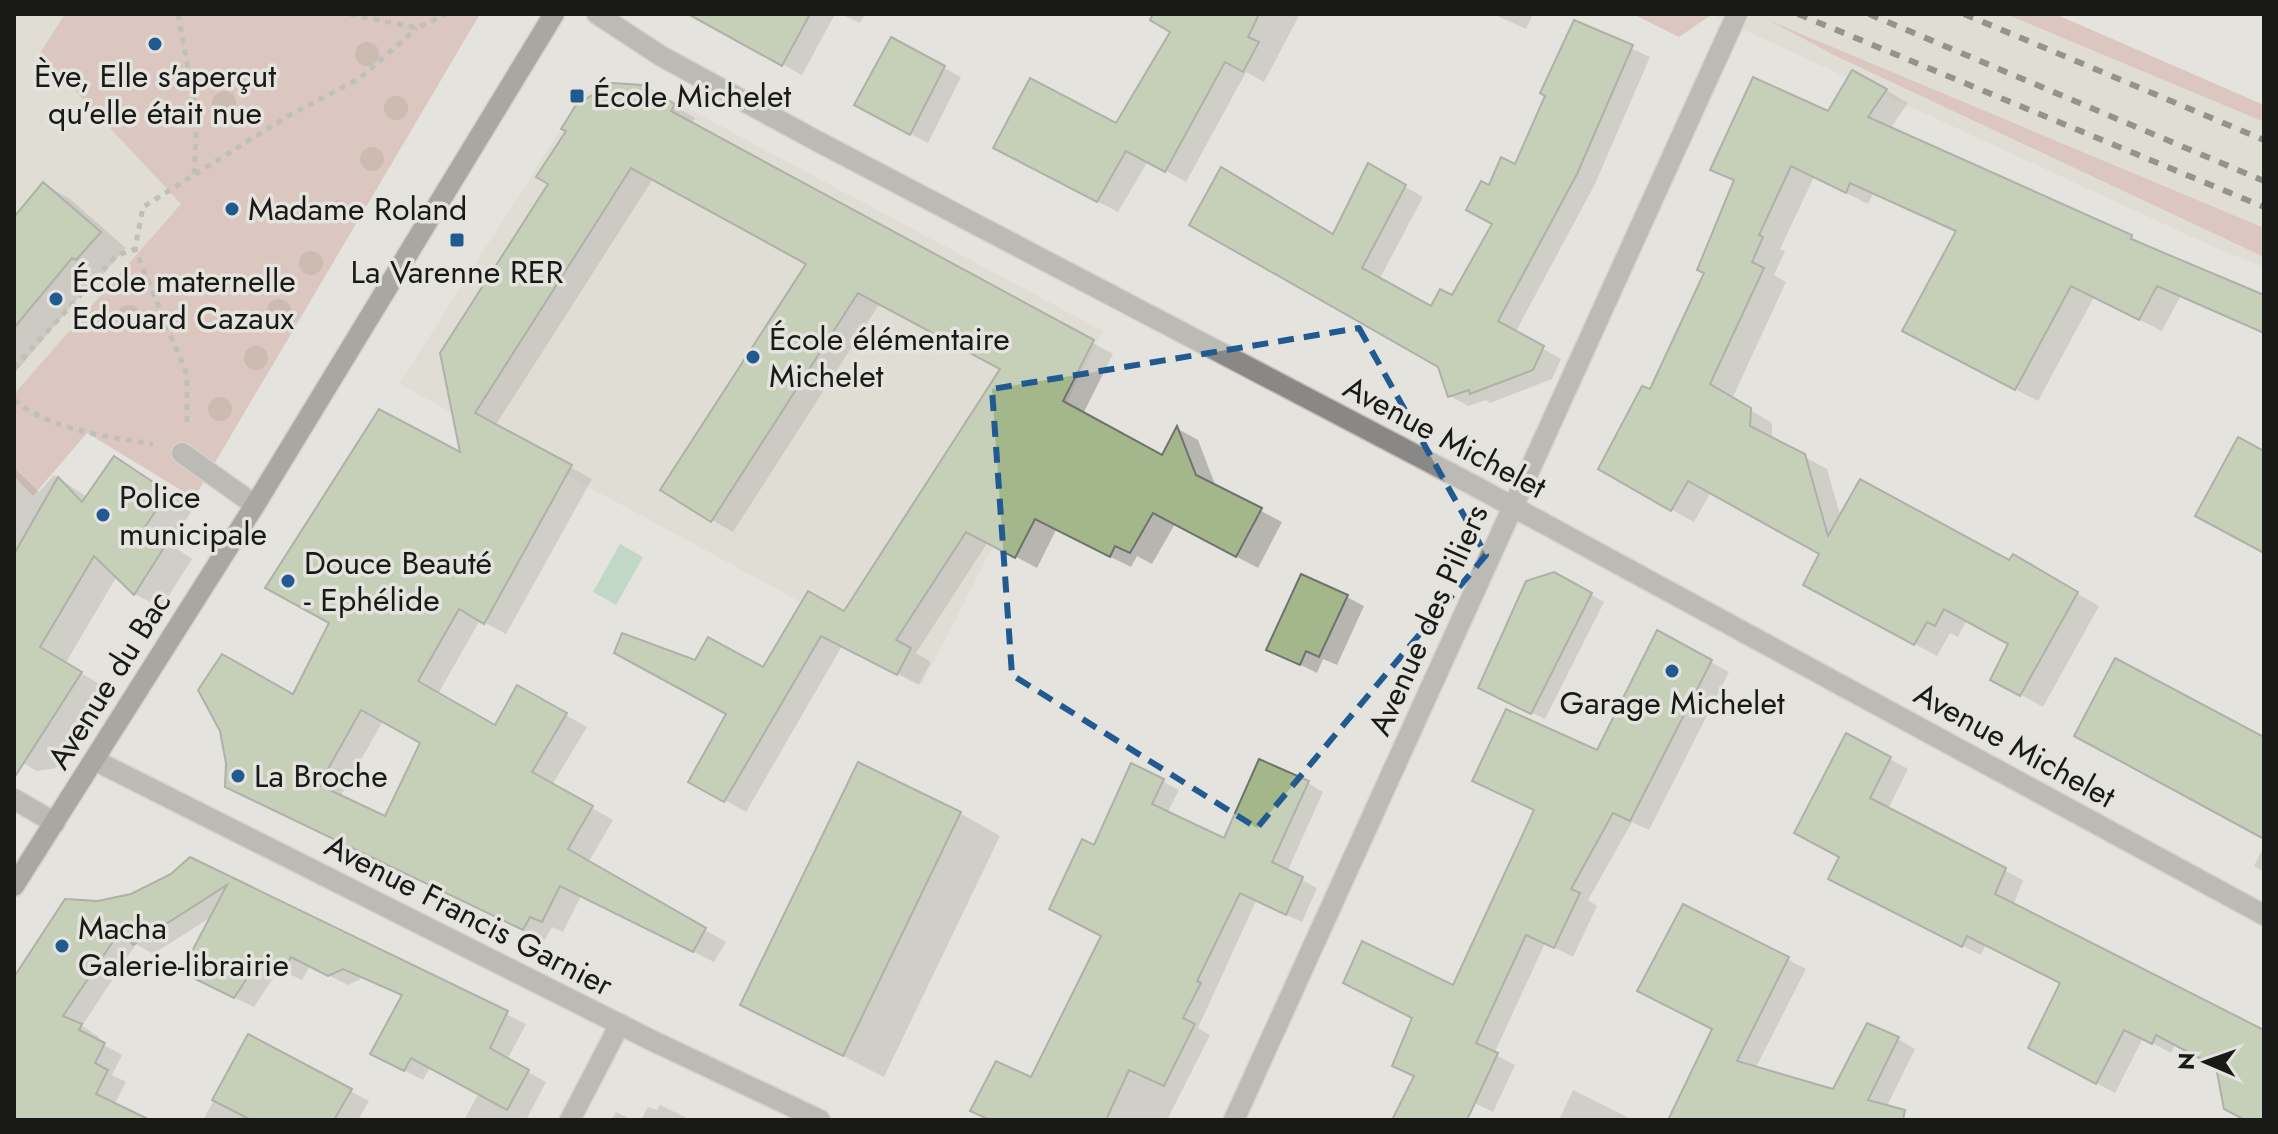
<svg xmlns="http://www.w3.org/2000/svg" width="2278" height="1134" font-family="Jost,sans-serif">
  <rect width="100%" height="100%" fill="#e4e3dd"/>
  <!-- built -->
  <g fill="#dbd8cb">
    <polygon points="14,14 65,14 41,53 181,204 14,394"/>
    <polygon points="1634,14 2006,14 2264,122 2264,267 2218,249 1712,15 1679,37"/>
    <polygon points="603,81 648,87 1103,331 922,685 823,635 830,618 399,384 580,99"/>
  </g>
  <!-- green -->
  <g fill="#d0a59b">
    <polygon points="65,14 480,14 194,498 87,433 33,496 14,476 14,394 181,204 40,53"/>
    <polygon points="1633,14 1712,14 1679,37"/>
    <polygon points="2006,14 2055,14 2264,105 2264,122"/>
    <polygon points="1768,20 2264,228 2264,257 1836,56"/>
  </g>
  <!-- water -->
  <polygon fill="#99caad" points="620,544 643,557 616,605 593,592"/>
  <!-- shadow -->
  <g fill="#0003" fill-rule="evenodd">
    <polygon points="691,14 835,14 802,75"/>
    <polygon points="841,14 865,14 860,23"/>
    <polygon points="1182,14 1300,14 1264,82 1246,72 1186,182 1148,161 1118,212 1016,159 1117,126"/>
    <polygon points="1493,14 1533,14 1526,29"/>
    <polygon points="1575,23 1650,57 1595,184 1515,333 1561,359 1552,379 1490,403 1486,400 1468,406 1450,396 1440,367 1362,324 1334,237 1369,166 1423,197 1379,280 1432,309 1453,298 1494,224 1490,187 1516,167"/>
    <polygon points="944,68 961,77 928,143 873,114"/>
    <path d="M641 87 695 118 691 124 1113 354 1083 414 1163 458 1178 429 1198 440 1216 487 1282 522 1258 568 1175 524 1152 564 1137 556 1131 567 1056 530 1037 568 988 542 916 653 931 662 919 685 842 646 746 812 690 781 729 714 696 663 764 670 845 614 1002 369 880 303 733 532 712 520 808 264 653 179 495 426 592 479 506 634 480 620 438 694 495 728 517 688 587 727 552 785 613 820 588 863 726 942 714 962 581 896 563 932 552 927 544 941 227 786 463 456 442 353ZM383 721 423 743 386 819 340 797Z"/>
    <polygon points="1886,90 1908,103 1890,129 2264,297 2264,334 2180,297 2162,331 2094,297 2038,401 1927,343 1957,233 1873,194 1868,204 1814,177 1780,249 1785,251 1774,275 1786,282 1732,399 1772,423 1772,439 1827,469 1841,518 2010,563 2013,557 2099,606 2043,707 1992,679 2010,644 1967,620 1958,637 1950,633 1937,656 1828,597 1821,553 1711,492 1694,522 1600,469 1651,392 1706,273 1736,182 1713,169"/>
    <polygon points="44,184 70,199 126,248 103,274 100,272 14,374 14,230"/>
    <polygon points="14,468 39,492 54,475 87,497 140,474 193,509 170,544 192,559 161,608 135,594 117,576 65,664 107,688 56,768 37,771 14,758"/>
    <polygon points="1554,574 1604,602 1545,719 1493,694"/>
    <polygon points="1347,597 1364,606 1337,665 1323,659 1317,673 1269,649"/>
    <polygon points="1658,633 1729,672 1649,830 1632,822 1588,900 1597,906 1573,957 1545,943 1494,1054 1515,1065 1493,1112 1395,1065 1454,988 1598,752"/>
    <polygon points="1847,735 1908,769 1888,809 2023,880 2013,906 2264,1033 2264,1120 2247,1120 2218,1067 2175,1044 2171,1053 2143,1038 2115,1093 2049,1058 2062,983 1986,944 1981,955 1849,888 1842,857"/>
    <polygon points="1132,765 1179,790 1167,813 1225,840 1308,783 1323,792 1287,872 1317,888 1302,922 1256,901 1198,1028 1210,1035 1167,1120 990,1120 1032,1080 1104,936 1094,847"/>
    <polygon points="960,813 1000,836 884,1077 742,1004"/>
    <polygon points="2264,846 2264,872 2254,866"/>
    <polygon points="191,859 526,1024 507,1060 546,1082 526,1120 464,1120 479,1093 431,1066 423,1080 391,1064 404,996 363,978 348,985 310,966 302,980 279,969 254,1007 202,982 213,916 153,954 136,944 82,1026 99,1037 97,1041 122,1055 112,1075 126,1082 114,1105 146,1120 14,1120 14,982 98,903 131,896 172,876"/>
    <polygon points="1684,906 1806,969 1755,1069 1834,1092 1898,1039 1915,1049 1887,1106 1904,1116 1902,1120 1670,1120 1714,1029"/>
    <polygon points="249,1037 369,1101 358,1120 203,1120"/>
    <polygon points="1573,1090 1633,1120 1559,1120"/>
    <polygon points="660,1105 691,1120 641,1120 648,1107 657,1110"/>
    <polygon points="616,1112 633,1120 611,1120"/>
  </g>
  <!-- building -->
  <g fill="#a3b78a" stroke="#70726e" stroke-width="2" fill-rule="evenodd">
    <polygon points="688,14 810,14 782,66"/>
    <polygon points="1153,14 1259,14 1248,37 1259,42 1243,72 1225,62 1165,172 1126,151 1097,202 993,148 1030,78 1116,123 1170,32 1150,20"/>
    <polygon points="1574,20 1633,45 1577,174 1498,321 1544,346 1533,370 1470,394 1469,390 1448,397 1438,367 1189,225 1221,167 1333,234 1368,163 1406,185 1362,268 1431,306 1440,289 1452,295 1492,224 1466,210 1481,181 1489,185 1501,157 1515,164 1545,96 1540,93"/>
    <polygon points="891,37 945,66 910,135 854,105"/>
    <polygon points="1852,70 1887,89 1868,117 2132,235 2131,239 2264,295 2264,333 2157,286 2139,320 2071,286 2015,390 1902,331 1956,231 1850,183 1846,193 1791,166 1759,235 1763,237 1752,262 1764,268 1710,384 1751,408 1750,426 1805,454 1828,536 1860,479 2009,560 2013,554 2078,592 2020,696 1990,680 2008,644 1944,609 1935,626 1927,622 1914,645 1803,585 1819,554 1688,481 1671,511 1598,469 1642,386 1650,389 1704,273 1697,270 1734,180 1710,170 1753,77 1828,111"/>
    <path d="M612 83 642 85 675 104 671 111 1094 340 1063 401 1162 455 1177 426 1196 475 1262 508 1236 557 1153 513 1130 553 1115 546 1110 557 1035 519 1015 558 966 532 896 640 911 648 897 675 821 636 724 802 688 782 726 714 614 653 622 633 695 660 708 637 763 667 808 591 844 611 1000 369 858 293 711 522 660 490 806 264 631 168 475 413 572 465 484 624 459 609 418 681 495 725 517 685 567 713 532 772 593 806 568 849 706 928 693 952 560 886 542 922 530 917 523 930 225 787 226 763 220 731 198 690 222 654 293 694 329 623 265 588 379 409 460 452 440 353 548 184 536 177 566 131 561 129 576 105ZM361 710 420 743 385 816 319 785Z"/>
    <polygon points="43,182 101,232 76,260 72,258 14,328 14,217"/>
    <polygon points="2238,437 2264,451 2264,553 2195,516"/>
    <polygon points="114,456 168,492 145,527 167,543 134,595 94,556 40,647 82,672 14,778 14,554 58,477 82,502"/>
    <polygon points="1554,572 1592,593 1531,714 1478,688 1526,581"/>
    <polygon points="1301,574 1348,595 1319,657 1306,651 1300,665 1266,650"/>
    <polygon points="1657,630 1712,660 1630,821 1613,813 1571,889 1580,893 1554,948 1526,935 1476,1043 1498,1053 1467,1120 1392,1120 1414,1076 1392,1066 1412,1018 1343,983 1362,941 1453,985 1534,810 1472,781 1506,709 1597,750"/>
    <polygon points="2115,658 2264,737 2264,839 2074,736"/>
    <polygon points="1846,733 1891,757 1870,798 2006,868 1995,894 2264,1030 2264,1120 2245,1120 2224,1109 2216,1067 2156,1035 2152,1044 2124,1030 2096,1084 2028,1048 2060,983 1967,936 1962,947 1828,879 1839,857 1794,833"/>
    <polygon points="1259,759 1309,781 1272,862 1303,877 1286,915 1240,893 1197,981 1201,983 1183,1018 1195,1024 1164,1086 1129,1070 1106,1120 990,1120 970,1111 996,1061 1031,1077 1101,936 1049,909 1082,839 1094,845 1131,763 1164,779 1152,804 1224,838"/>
    <polygon points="858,762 961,812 843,1056 740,1005"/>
    <polygon points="190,857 508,1011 490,1048 529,1070 507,1110 411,1058 404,1071 370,1054 402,995 343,969 328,976 291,957 283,971 259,960 234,998 181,972 227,885 133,945 122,928 63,1016 82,1024 79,1030 105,1043 95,1063 108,1070 96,1094 150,1120 14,1120 14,977 65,899 98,901 131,894 171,874"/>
    <polygon points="1683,904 1789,957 1737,1061 1833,1089 1867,1023 1899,1037 1868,1100 1905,1110 1903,1120 1668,1120 1712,1029 1637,991"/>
    <polygon points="248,1034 352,1089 334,1120 251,1120 212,1100"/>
  </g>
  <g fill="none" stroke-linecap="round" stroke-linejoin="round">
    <defs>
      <polyline id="service" points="182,453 255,505"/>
      <g id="minor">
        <polyline points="597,14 661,56 817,141 1473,485 2264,915"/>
        <polyline points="94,760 651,1040 820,1120"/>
        <polyline points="14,799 55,823"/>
        <polyline points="570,1120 620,1024"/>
        <polyline points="1234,1120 1737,14"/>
      </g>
      <polyline id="secondary" points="14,886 255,505 554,14"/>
    </defs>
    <!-- service casing -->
    <use href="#service" stroke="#bfbfb9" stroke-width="23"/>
    <!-- minor casing -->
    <use href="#minor" stroke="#bfbfb9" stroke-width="23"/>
    <!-- secondary casing -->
    <use href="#secondary" stroke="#bfbfb9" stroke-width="23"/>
    <!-- path -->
    <g stroke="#959490" stroke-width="5" stroke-dasharray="6 6" stroke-linecap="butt">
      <polyline points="178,14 197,116 194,175"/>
      <polyline points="350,14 417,28 446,14"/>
      <polyline points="14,368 116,256 135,249"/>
      <path d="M14 400C50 430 108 437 153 444"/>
      <polyline points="187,422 187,375 135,249 143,207 288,116 360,78 417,28"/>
    </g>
    <!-- service -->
    <use href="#service" stroke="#8a8886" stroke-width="20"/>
    <!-- minor -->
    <use href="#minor" stroke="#8a8886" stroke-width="20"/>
    <!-- secondary -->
    <use href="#secondary" stroke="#605e5b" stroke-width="20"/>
    <!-- rail -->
    <g stroke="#333330" stroke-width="6" stroke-dasharray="10 10" stroke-linecap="butt">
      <polyline points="1798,14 2264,207"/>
      <polyline points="1869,14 2264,181"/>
      <polyline points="1964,14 2264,140"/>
    </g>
  </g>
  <!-- trees -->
  <g fill="#ae897d">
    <circle cx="367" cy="54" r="12"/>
    <circle cx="224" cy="103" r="12"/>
    <circle cx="396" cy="108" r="12"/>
    <circle cx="372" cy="159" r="12"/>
    <circle cx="339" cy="212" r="12"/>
    <circle cx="311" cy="263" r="12"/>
    <circle cx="279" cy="311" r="12"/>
    <circle cx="129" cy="317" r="12"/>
    <circle cx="256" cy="358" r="12"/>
    <circle cx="220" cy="409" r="12"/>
  </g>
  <!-- marked area -->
  <path d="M0 0H2278V1134H0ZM1359 328 1486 555 1257 828 1012 675 992 389Z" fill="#e4e3dd" fill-opacity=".55" fill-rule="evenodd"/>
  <path fill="none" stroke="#205a91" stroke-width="6" stroke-dasharray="16 10" stroke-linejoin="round" d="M1359 328 1486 555 1257 828 1012 675 992 389Z"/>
  <!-- markers -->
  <g fill="#205a91" stroke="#e4e3dd" stroke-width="3">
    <circle cx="155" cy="44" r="8"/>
    <rect x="569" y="88" width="16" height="16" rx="4"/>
    <circle cx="232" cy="209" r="8"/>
    <rect x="449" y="232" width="16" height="16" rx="4"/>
    <circle cx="56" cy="299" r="8"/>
    <circle cx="753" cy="357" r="8"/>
    <circle cx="103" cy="515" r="8"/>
    <circle cx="288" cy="581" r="8"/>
    <circle cx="1672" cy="671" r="8"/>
    <circle cx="238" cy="776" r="8"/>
    <circle cx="62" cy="946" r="8"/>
  </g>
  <g text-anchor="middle" stroke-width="7" stroke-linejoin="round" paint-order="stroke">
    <!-- poi labels -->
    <g font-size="32" fill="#191917" stroke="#e4e3dd" text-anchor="start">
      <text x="155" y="87" text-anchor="middle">Ève, Elle s'aperçut<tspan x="155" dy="37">qu'elle était nue</tspan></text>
      <text x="593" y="107">École Michelet</text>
      <text x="248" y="220">Madame Roland</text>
      <text x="457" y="283" text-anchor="middle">La Varenne RER</text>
      <text x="72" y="292">École maternelle<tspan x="72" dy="37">Edouard Cazaux</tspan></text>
      <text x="769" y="350">École élémentaire<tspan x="769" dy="37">Michelet</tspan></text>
      <text x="119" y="508">Police<tspan x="119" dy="37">municipale</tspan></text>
      <text x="304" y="574">Douce Beauté<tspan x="304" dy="37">- Ephélide</tspan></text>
      <text x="1672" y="714" text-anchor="middle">Garage Michelet</text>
      <text x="254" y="787">La Broche</text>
      <text x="78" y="939">Macha<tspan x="78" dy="37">Galerie-librairie</tspan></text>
    </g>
    <!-- street labels -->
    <g font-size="32" fill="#191917" stroke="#e4e3dd">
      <text transform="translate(1445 437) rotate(28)" y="11">Avenue Michelet</text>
      <text transform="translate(1428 620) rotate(-66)" y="11">Avenue des Piliers</text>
      <text transform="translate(109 680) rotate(-58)" y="11">Avenue du Bac</text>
      <text transform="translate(2015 745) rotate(29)" y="11">Avenue Michelet</text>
      <text transform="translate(469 915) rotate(27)" y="11">Avenue Francis Garnier</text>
    </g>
  </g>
  <!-- border -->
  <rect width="2278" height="1134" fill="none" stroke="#191917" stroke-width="32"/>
  <!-- north arrow -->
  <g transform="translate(2206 1062) rotate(272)" stroke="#e4e3dd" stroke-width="6" paint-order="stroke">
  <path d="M0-6L14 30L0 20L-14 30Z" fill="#191917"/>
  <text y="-12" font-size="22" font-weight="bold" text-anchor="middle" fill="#191917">N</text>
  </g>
</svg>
